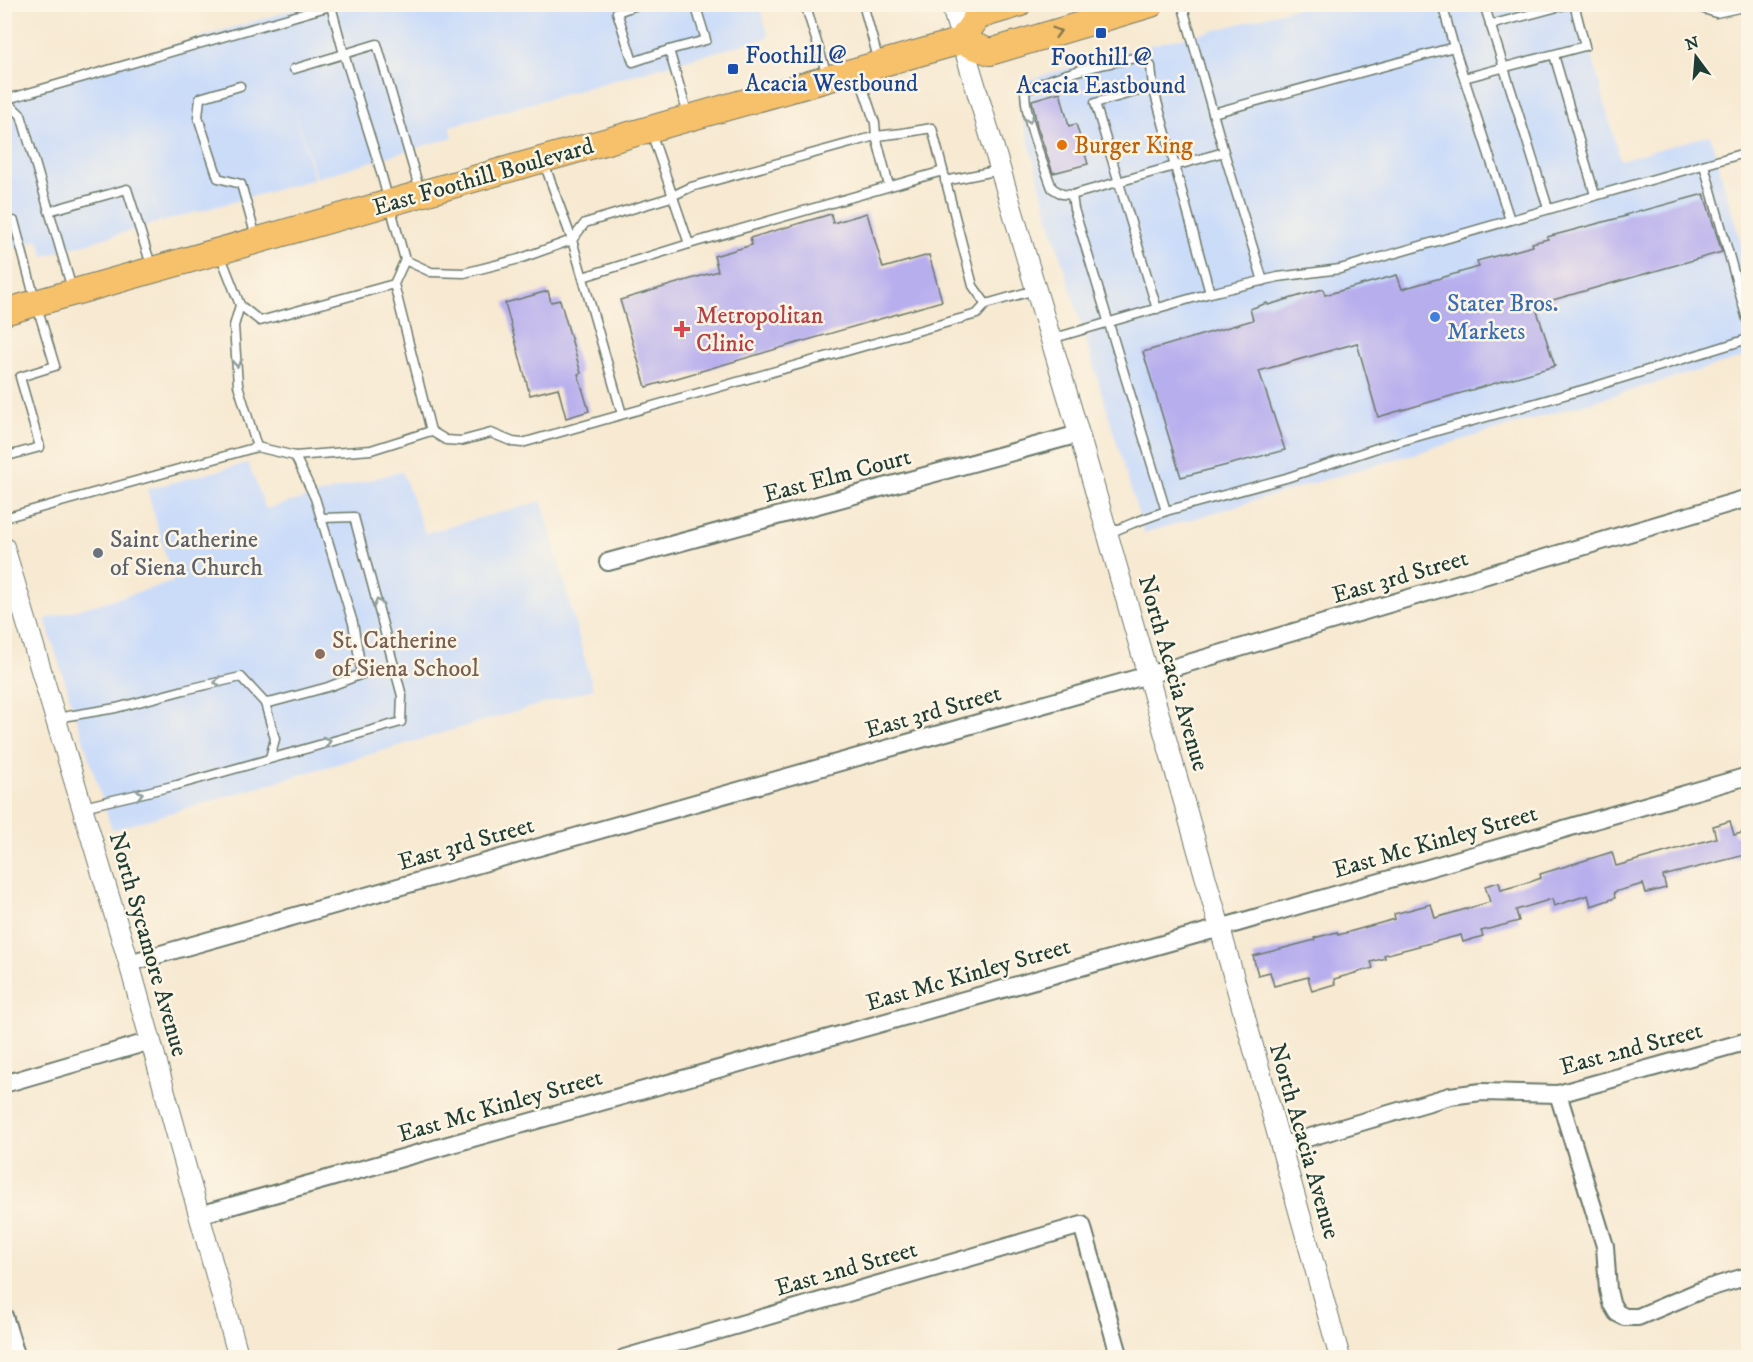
<svg xmlns="http://www.w3.org/2000/svg" width="1753" height="1362" font-family="'IM FELL DW Pica',serif">
  <rect width="100%" height="100%" fill="#fcf5e5"/>
  <filter id="ink" filterUnits="userSpaceOnUse"><feTurbulence type="fractalNoise" baseFrequency=".0167" numOctaves="2"/><feDisplacementMap in="SourceGraphic" scale="12" xChannelSelector="R" yChannelSelector="G"/><feConvolveMatrix kernelMatrix="1 2 1 2 8 2 1 2 1" color-interpolation-filters="sRGB"/></filter>
  <filter id="wash" filterUnits="userSpaceOnUse"><feTurbulence type="fractalNoise" baseFrequency=".008" numOctaves="4" result="noise"/><feDisplacementMap in="SourceGraphic" scale="24" xChannelSelector="R" yChannelSelector="G"/><feGaussianBlur stdDeviation="1.35" result="paint"/><feColorMatrix in="noise" values="0 0 0 0 0 0 0 0 0 0 0 0 0 0 0 0 0 1.4 0 .05"/><feComposite in="paint" operator="in"/></filter>
  <g filter="url(#wash)">
    <rect width="100%" height="100%" fill="#f7e9d2"/>
    <!-- built -->
    <g fill="#cbdcf9">
      <polygon points="310,5 759,5 769,37 450,126 453,137 316,178 292,102 314,179 161,222 148,180 160,222 44,256 39,240 5,250 5,94"/>
      <polygon points="1305,5 1578,5 1620,160 1710,135 1748,268 1748,356 1144,533 1048,215 1019,104 1020,89 1031,79 1137,48 1224,28"/>
      <polygon points="248,463 266,509 402,471 425,533 542,501 593,689 112,830 45,619 173,582 147,489"/>
    </g>
    <g id="blocks">
      <!-- building -->
      <g fill="#b7aeee">
        <polygon points="1060,92 1069,126 1076,124 1088,164 1053,173 1037,126 1032,100"/>
        <polygon points="1704,194 1722,252 1535,305 1555,366 1378,417 1357,343 1259,371 1285,450 1181,477 1143,352 1253,320 1250,309 1267,303 1268,305 1323,289 1325,295 1397,275 1402,289 1479,267 1477,261 1533,246 1532,243 1548,239 1547,237 1626,216 1625,215 1641,210 1642,211"/>
        <polygon points="867,213 883,268 929,255 942,301 646,387 620,300 718,271 714,256 752,245 750,238 831,214 833,223"/>
        <polygon points="548,291 551,302 560,300 581,373 578,374 589,411 566,418 558,388 530,395 505,303"/>
        <polygon points="1730,821 1734,835 1749,831 1749,854 1663,876 1666,888 1646,893 1643,884 1614,892 1615,898 1591,906 1588,895 1554,906 1552,899 1516,910 1519,921 1481,931 1483,936 1463,942 1461,935 1384,955 1385,958 1371,962 1373,968 1334,979 1335,984 1312,991 1308,977 1274,986 1270,972 1258,975 1253,956 1315,940 1314,938 1337,932 1338,935 1395,919 1394,914 1431,904 1435,918 1490,902 1485,886 1499,882 1501,890 1530,882 1541,878 1540,874 1612,852 1616,866 1716,838 1713,826"/>
      </g>
    </g>
  </g>
  <g filter="url(#ink)">
    <use href="#blocks" fill-opacity="0" stroke="#6b796b" stroke-width="1.5"/>
    <g fill="none" stroke-linecap="round" stroke-linejoin="round">
      <defs>
        <g id="service">
          <polyline points="640,4 617,12 633,62 669,50"/>
          <polyline points="805,4 827,75"/>
          <polyline points="863,4 879,62"/>
          <polyline points="1442,4 1454,47 1510,220"/>
          <polyline points="1484,4 1548,208"/>
          <polyline points="1703,4 1704,9 1716,13 1748,6"/>
          <polyline points="1490,25 1569,4"/>
          <polyline points="1554,55 1595,195"/>
          <polyline points="294,69 344,54 331,6"/>
          <polyline points="858,73 875,123 876,136 889,186"/>
          <polyline points="1464,78 1585,46 1574,4"/>
          <polyline points="240,86 200,98 198,117 218,178 241,184 256,237"/>
          <polyline points="1153,87 1095,103 1157,309"/>
          <polyline points="4,100 337,4"/>
          <polyline points="5,100 21,115 72,289"/>
          <polyline points="1213,113 1454,47"/>
          <polyline points="688,115 669,50 706,40 695,4"/>
          <polyline points="1224,152 1263,281"/>
          <polyline points="1704,165 1748,323"/>
          <polyline points="945,181 1000,170"/>
          <path d="M1072 195 1062 194 1052 188C1041 157 1026 124 1025 91 1059 73 1102 64 1140 57L1151 66 1153 87 1210 293"/>
          <polyline points="49,211 127,189 152,268"/>
          <polyline points="4,224 14,221 36,303 55,366 20,377 40,447 4,457"/>
          <polyline points="689,244 943,171"/>
          <polyline points="220,254 240,305 260,321 394,284"/>
          <polyline points="405,260 431,272 464,273 519,259 572,240 544,163"/>
          <polyline points="583,277 689,244 651,132"/>
          <polyline points="240,305 234,326 238,385 257,447"/>
          <polyline points="1051,339 1210,293 1278,277 1340,269 1748,152"/>
          <polyline points="622,414 572,240 585,223 668,198 691,187 876,136 902,133 932,128 973,286 986,304 1035,290"/>
          <polyline points="431,431 446,440 461,441 491,433 513,442 522,443 977,314 986,304"/>
          <polyline points="295,456 371,450 431,431 394,284 405,260 378,162 344,54 377,44 420,191"/>
          <polyline points="1166,511 1074,209 1072,195 1224,152 1182,4"/>
          <polyline points="4,518 257,447 295,456 315,498 353,623 362,674 328,687 273,702 265,703"/>
          <polyline points="1107,534 1133,523 1166,511 1286,478 1380,447 1596,386 1748,339"/>
          <polyline points="56,718 116,708 184,690 241,677 265,703 275,739 270,758"/>
          <polyline points="83,807 177,785 401,722 402,696 354,517 321,518"/>
        </g>
        <g id="minor">
          <polyline points="608,562 1079,434"/>
          <polyline points="129,963 1148,675 1748,498"/>
          <polyline points="4,1084 151,1041"/>
          <polyline points="1558,1094 1605,1246 1608,1290 1611,1303 1617,1313 1625,1317 1638,1317 1702,1290 1748,1276"/>
          <polyline points="1280,1146 1450,1096 1481,1092 1558,1094 1748,1041"/>
          <polyline points="199,1215 1220,928 1748,776"/>
          <polyline points="4,1316 17,1358"/>
          <polyline points="624,1358 1082,1225 1120,1358"/>
        </g>
        <g id="tertiary">
          <polyline points="951,4 1079,434 1220,928 1340,1358"/>
          <polyline points="4,547 129,963 239,1358"/>
        </g>
        <g id="primary">
          <polyline points="961,41 978,16 1018,4"/>
          <polyline points="4,312 961,41 990,52 1151,4"/>
        </g>
      </defs>
      <!-- service casing -->
      <use href="#service" stroke="#6b796b" stroke-width="11"/>
      <!-- minor casing -->
      <use href="#minor" stroke="#6b796b" stroke-width="20"/>
      <!-- tertiary casing -->
      <use href="#tertiary" stroke="#6b796b" stroke-width="22"/>
      <!-- primary casing -->
      <use href="#primary" stroke="#6b796b" stroke-width="28"/>
      <!-- service -->
      <use href="#service" stroke="#fff" stroke-width="8"/>
      <!-- minor -->
      <use href="#minor" stroke="#fff" stroke-width="16"/>
      <!-- tertiary -->
      <use href="#tertiary" stroke="#fff" stroke-width="20"/>
      <!-- primary -->
      <use href="#primary" stroke="#f7c06b" stroke-width="26"/>
    </g>
    <!-- one-way arrows -->
    <defs><path id="oneway-chevron" d="M-2-3.5L2.5 0L-2 3.5" fill="none" stroke-width="1.6" stroke-linecap="round" stroke-linejoin="round" transform="scale(1.5)"/></defs>
    <use stroke="#80784d" href="#oneway-chevron" transform="translate(1057 32) rotate(-16)"/>
    <g stroke="#8f9e9a">
      <use href="#oneway-chevron" transform="translate(1029 119) rotate(74)"/>
      <use href="#oneway-chevron" transform="translate(237 363) rotate(86)"/>
      <use href="#oneway-chevron" transform="translate(378 603) rotate(-105)"/>
      <use href="#oneway-chevron" transform="translate(218 682) rotate(167)"/>
      <use href="#oneway-chevron" transform="translate(327 742) rotate(-15)"/>
      <use href="#oneway-chevron" transform="translate(139 794) rotate(-13)"/>
    </g>
  </g>
  <!-- markers -->
  <g fill="#1a4fb4" stroke="#fcf5e5" stroke-width="2">
    <rect x="1095" y="27" width="12" height="12" rx="3"/>
    <rect x="727" y="63" width="12" height="12" rx="3"/>
  </g>
  <circle fill="#e8710a" stroke="#fcf5e5" stroke-width="2" cx="1062" cy="145" r="6"/>
  <circle fill="#3f7fe0" stroke="#fcf5e5" stroke-width="2" cx="1435" cy="317" r="6"/>
  <path fill="#e0444e" stroke="#fcf5e5" stroke-width="2" d="M679 320h6v6h6v6h-6v6h-6v-6h-6v-6h6z"/>
  <circle fill="#6b7280" stroke="#fcf5e5" stroke-width="2" cx="98" cy="553" r="6"/>
  <circle fill="#8d6e63" stroke="#fcf5e5" stroke-width="2" cx="320" cy="654" r="6"/>
  <g text-anchor="middle" stroke-width="5" stroke-linejoin="round" paint-order="stroke">
    <!-- transit labels -->
    <g font-size="24" fill="#164399" stroke="#fcf5e5" text-anchor="start">
      <text x="745" y="63">Foothill @<tspan x="745" dy="28">Acacia Westbound</tspan></text>
      <text x="1101" y="65" text-anchor="middle">Foothill @<tspan x="1101" dy="28">Acacia Eastbound</tspan></text>
    </g>
    <!-- food labels -->
    <g font-size="24" fill="#c56008" stroke="#fcf5e5" text-anchor="start">
      <text x="1074" y="153">Burger King</text>
    </g>
    <!-- street labels -->
    <g font-size="24" fill="#1f3d34" stroke="#fcf5e5">
      <text transform="translate(483 176) rotate(-16)" y="8">East Foothill Boulevard</text>
      <text transform="translate(837 475) rotate(-15)" y="8">East Elm Court</text>
      <text transform="translate(1400 576) rotate(-16)" y="8">East 3rd Street</text>
      <text transform="translate(1174 673) rotate(74)" y="8">North Acacia Avenue</text>
      <text transform="translate(933 711) rotate(-16)" y="8">East 3rd Street</text>
      <text transform="translate(1435 841) rotate(-16)" y="8">East Mc Kinley Street</text>
      <text transform="translate(466 843) rotate(-16)" y="8">East 3rd Street</text>
      <text transform="translate(149 944) rotate(74)" y="8">North Sycamore Avenue</text>
      <text transform="translate(968 974) rotate(-16)" y="8">East Mc Kinley Street</text>
      <text transform="translate(1631 1048) rotate(-15)" y="8">East 2nd Street</text>
      <text transform="translate(500 1105) rotate(-16)" y="8">East Mc Kinley Street</text>
      <text transform="translate(1305 1141) rotate(74)" y="8">North Acacia Avenue</text>
      <text transform="translate(846 1268) rotate(-16)" y="8">East 2nd Street</text>
    </g>
    <!-- shop labels -->
    <g font-size="24" fill="#366cbe" stroke="#fcf5e5" text-anchor="start">
      <text x="1447" y="311">Stater Bros.<tspan x="1447" dy="28">Markets</tspan></text>
    </g>
    <!-- health labels -->
    <g font-size="24" fill="#be3a42" stroke="#fcf5e5" text-anchor="start">
      <text x="696" y="323">Metropolitan<tspan x="696" dy="28">Clinic</tspan></text>
    </g>
    <!-- worship labels -->
    <g font-size="24" fill="#5b616d" stroke="#fcf5e5" text-anchor="start">
      <text x="110" y="547">Saint Catherine<tspan x="110" dy="28">of Siena Church</tspan></text>
    </g>
    <!-- education labels -->
    <g font-size="24" fill="#785e54" stroke="#fcf5e5" text-anchor="start">
      <text x="332" y="648">St. Catherine<tspan x="332" dy="28">of Siena School</tspan></text>
    </g>
  </g>
  <!-- margin -->
  <rect width="1753" height="1362" fill="none" stroke="#fcf5e5" stroke-width="24"/>
  <!-- north arrow -->
  <g transform="translate(1696 57) rotate(344)" stroke="#fcf5e5" stroke-width="4.5" paint-order="stroke">
  <path d="M0-4.5L10 22L0 15L-10 22Z" fill="#1f3d34"/>
  <text y="-9" font-size="16" font-weight="bold" text-anchor="middle" fill="#1f3d34">N</text>
  </g>
</svg>
